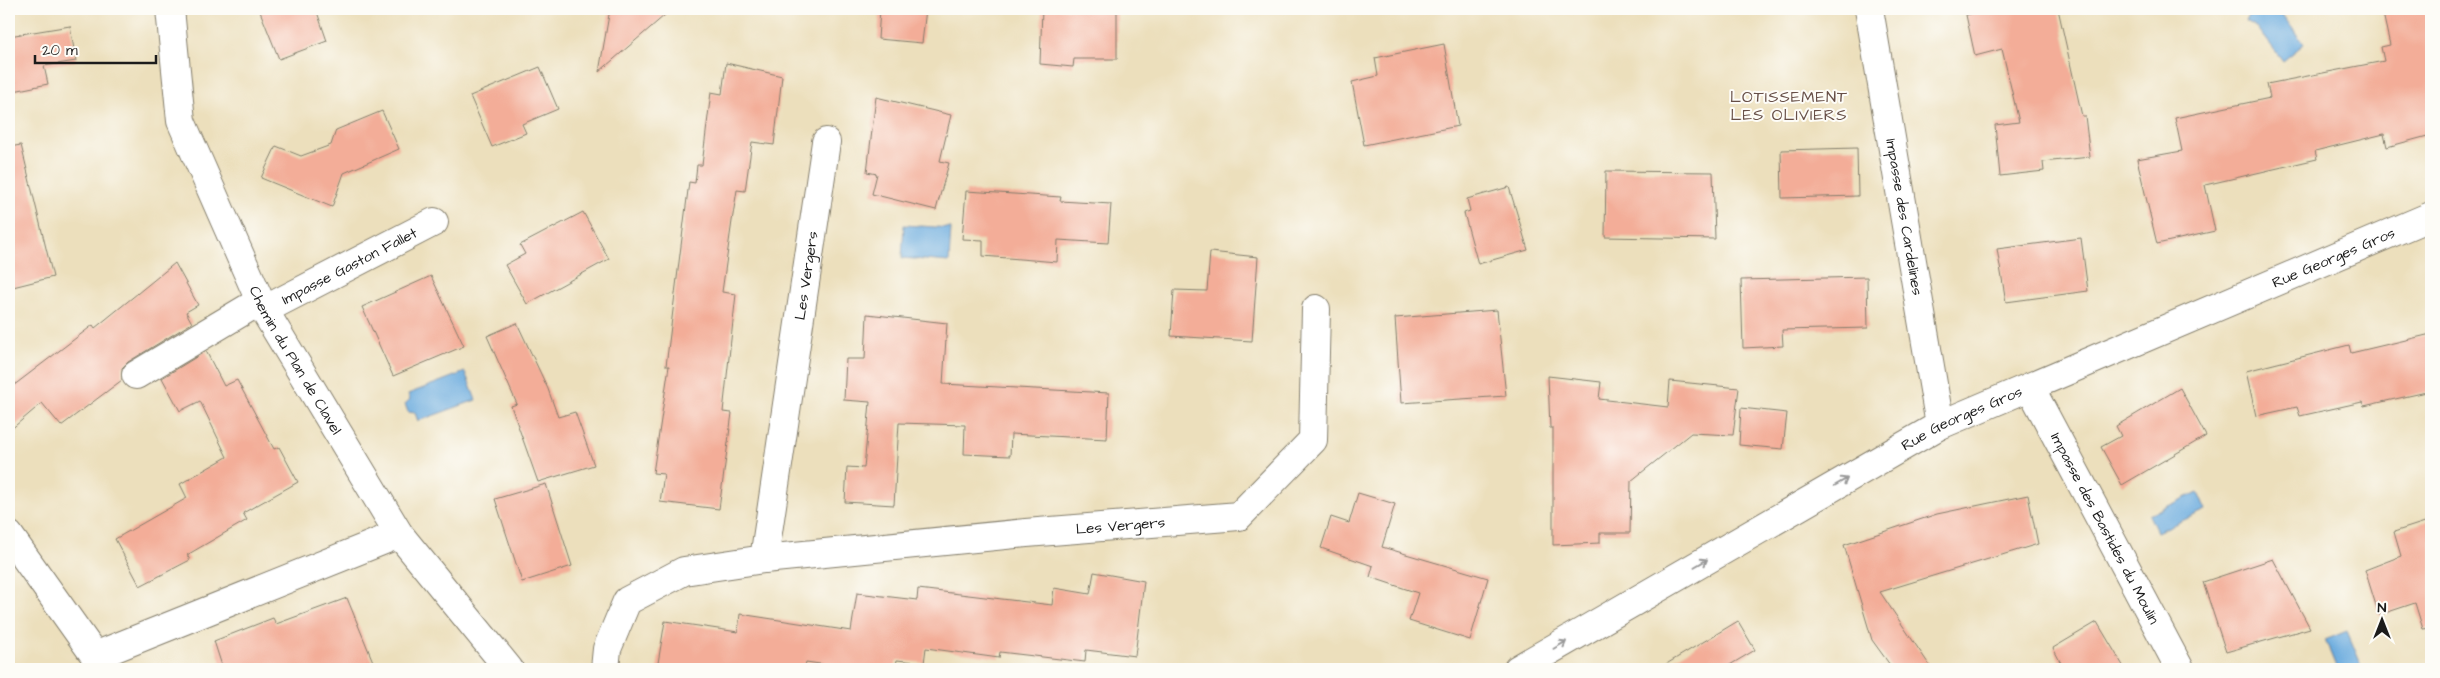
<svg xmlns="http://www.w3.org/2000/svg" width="2440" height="678" font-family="'Architects Daughter',sans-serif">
  <rect width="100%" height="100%" fill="#fdfcf7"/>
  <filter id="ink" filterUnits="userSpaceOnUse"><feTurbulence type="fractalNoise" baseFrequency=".02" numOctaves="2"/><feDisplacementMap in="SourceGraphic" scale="10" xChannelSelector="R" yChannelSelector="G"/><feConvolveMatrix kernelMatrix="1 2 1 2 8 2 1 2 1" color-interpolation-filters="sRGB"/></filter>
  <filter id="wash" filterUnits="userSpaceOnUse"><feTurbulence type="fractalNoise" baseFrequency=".0096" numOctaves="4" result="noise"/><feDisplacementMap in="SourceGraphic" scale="20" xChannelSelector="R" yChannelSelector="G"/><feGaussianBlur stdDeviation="1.12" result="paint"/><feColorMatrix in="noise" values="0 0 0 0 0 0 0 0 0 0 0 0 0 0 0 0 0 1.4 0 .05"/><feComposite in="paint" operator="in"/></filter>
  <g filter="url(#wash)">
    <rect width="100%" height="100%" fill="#ecdfbc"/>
    <!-- water -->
    <g fill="#6aabde" stroke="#43647d">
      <polygon points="2253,9 2278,9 2304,44 2283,61 2257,27 2246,21"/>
      <polygon points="904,225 951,228 949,262 902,258"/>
      <polygon points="465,372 476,400 418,421 415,413 408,412 405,404 410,399 408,394"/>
      <polygon points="2198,492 2206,510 2157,532 2149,515"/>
      <polygon points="2347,631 2363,669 2337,669 2325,640"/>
    </g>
    <g id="blocks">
      <!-- building -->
      <g fill="#f3ad98">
        <polygon points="259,9 316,9 327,41 279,59"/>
        <polygon points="610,9 672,9 599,72"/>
        <polygon points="880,9 926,9 922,43 878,39"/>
        <polygon points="1042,9 1117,9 1117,59 1074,59 1073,67 1040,64"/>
        <polygon points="1989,9 2058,9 2082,116 2085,116 2090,157 2043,162 2044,171 2000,176 1995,125 2019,122 2002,49 1975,56 1966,15"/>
        <polygon points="2382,9 2425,9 2431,34 2431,135 2387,147 2384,134 2315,151 2317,159 2205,185 2215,231 2157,244 2137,159 2182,151 2175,118 2270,98 2267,84 2384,61 2381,47 2390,45"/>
        <polygon points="70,26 76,61 44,66 48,84 9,92 9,36"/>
        <polygon points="1444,44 1458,126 1364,145 1352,82 1378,76 1375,58"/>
        <polygon points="726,63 782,76 774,145 752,142 745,191 737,190 732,221 722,292 736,294 723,412 732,413 719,509 660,502 664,474 653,473 669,366 666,366 689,182 695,183 697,165 702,165 711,92 722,94"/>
        <polygon points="540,67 558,109 522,124 526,133 492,147 470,96"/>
        <polygon points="876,97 951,115 940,161 949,163 936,210 872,194 877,174 867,172"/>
        <polygon points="382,111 399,149 344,173 332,207 261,178 276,146 301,156 331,145 336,130"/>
        <polygon points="21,145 53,277 9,288 9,147"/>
        <polygon points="1857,148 1858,196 1782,198 1781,150"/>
        <polygon points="1606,171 1713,172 1715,239 1605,237"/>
        <polygon points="1509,187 1528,250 1478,264 1464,213 1470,211 1467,199"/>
        <polygon points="966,191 1061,197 1060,201 1111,204 1108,243 1058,240 1057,262 983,256 983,240 962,239"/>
        <polygon points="583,212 609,259 527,304 505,265 525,254 520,245"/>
        <polygon points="2081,238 2088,291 2006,302 1997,249"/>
        <polygon points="1210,252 1258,257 1252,341 1171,336 1174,290 1207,291"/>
        <polygon points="175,263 198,305 186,312 192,323 128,362 122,368 122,380 61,426 42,403 9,431 9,389 93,325 95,328"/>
        <polygon points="431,276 464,346 393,376 362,307"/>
        <polygon points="1867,277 1868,328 1782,330 1783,346 1743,348 1741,280"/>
        <polygon points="1497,310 1506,396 1401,403 1395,318"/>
        <polygon points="867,314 947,323 943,384 1109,393 1107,439 1011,434 1010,456 964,454 965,425 899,423 894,505 845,502 847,467 864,468 870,402 844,400 846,359 865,359"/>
        <polygon points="517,323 548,389 558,417 575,412 594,465 538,482 511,406 517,404 487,336"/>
        <polygon points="2431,334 2431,391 2364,406 2362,402 2300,416 2297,407 2256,416 2246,371 2349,345 2351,353"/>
        <polygon points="206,351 224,386 237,380 274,449 279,447 298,482 243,513 247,520 187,555 190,560 140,586 115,539 187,498 180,484 227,457 200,401 180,411 162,378"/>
        <polygon points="1548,376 1601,382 1599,399 1668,407 1670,381 1739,388 1733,435 1691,433 1631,481 1630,533 1600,533 1600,543 1553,545 1553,428 1550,428"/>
        <polygon points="2180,388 2206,436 2122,485 2101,447 2121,436 2116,426"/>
        <polygon points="1741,408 1787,413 1783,449 1739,445"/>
        <polygon points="546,484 572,566 522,582 495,499"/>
        <polygon points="1358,493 1395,504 1382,547 1488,578 1470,640 1409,621 1418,593 1370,577 1373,566 1321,548 1331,517 1349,523"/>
        <polygon points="2028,495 2038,544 1880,592 1932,669 1893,669 1872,640 1844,545 1937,514"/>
        <polygon points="2431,520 2431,628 2423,629 2415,603 2379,615 2365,570 2401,556 2394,532"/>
        <polygon points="2273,559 2310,628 2226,652 2203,582"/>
        <polygon points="1094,572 1144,581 1135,656 1086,650 1085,662 1000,652 999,658 926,648 924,663 897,660 895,669 855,669 806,662 804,669 657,669 665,621 738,632 740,614 851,631 857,593 917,600 918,589 1052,605 1054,588 1090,594"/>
        <polygon points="347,598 376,669 223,669 214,641 273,618 276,624"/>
        <polygon points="1738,621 1755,650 1723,669 1658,669"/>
        <polygon points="2097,622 2125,669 2064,669 2053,648"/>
      </g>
    </g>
  </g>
  <g filter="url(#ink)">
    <use href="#blocks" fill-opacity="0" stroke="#847e6c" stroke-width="1"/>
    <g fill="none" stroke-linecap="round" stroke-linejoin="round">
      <defs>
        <g id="street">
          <path id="s1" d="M170 9 181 121 264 310 399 534 509 669"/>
          <path id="s2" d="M1869 9 1940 425"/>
          <path id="s3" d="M264 310 434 222"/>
          <polyline points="136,375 260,301"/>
          <path id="s4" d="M2030 387 2180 669"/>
          <polyline points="9,535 95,656 399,534"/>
          <path id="s5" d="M764 559 1026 533 1239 516 1313 440 1316 309"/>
          <path id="s6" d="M605 669 607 649 627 601 684 571 764 559 826 142"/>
          <path id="s7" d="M1518 669 1940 425 2431 216"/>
        </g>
      </defs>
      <!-- street casing -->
      <use href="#street" stroke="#847e6c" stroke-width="30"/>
      <!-- street -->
      <use href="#street" stroke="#fff" stroke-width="28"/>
    </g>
    <!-- one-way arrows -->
    <defs><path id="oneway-shaft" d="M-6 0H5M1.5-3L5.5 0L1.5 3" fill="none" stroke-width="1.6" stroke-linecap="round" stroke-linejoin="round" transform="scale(1.25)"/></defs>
    <g stroke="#999">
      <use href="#oneway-shaft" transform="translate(1841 482) rotate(-30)"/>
      <use href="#oneway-shaft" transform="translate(1701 563) rotate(-30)"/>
      <use href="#oneway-shaft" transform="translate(1560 645) rotate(-30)"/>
    </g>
  </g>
  <g text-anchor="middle" stroke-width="4" stroke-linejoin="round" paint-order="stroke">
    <!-- street labels -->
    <g font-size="15" fill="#1c1c1c" stroke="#fdfcf7">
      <text dy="5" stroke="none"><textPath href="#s2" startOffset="211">Impasse des Cardelines</textPath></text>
      <text dy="5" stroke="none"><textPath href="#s7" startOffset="915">Rue Georges Gros</textPath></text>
      <text dy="5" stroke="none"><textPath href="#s3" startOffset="96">Impasse Gaston Fallet</textPath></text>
      <text dy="5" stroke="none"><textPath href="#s6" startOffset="504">Les Vergers</textPath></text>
      <text dy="5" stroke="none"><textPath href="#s1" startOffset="378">Chemin du Plan de Clavel</textPath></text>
      <text dy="5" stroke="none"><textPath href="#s7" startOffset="510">Rue Georges Gros</textPath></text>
      <text dy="5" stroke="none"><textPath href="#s5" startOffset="358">Les Vergers</textPath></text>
      <text dy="5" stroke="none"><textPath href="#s4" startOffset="160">Impasse des Bastides du Moulin</textPath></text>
    </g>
    <!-- neighbourhood labels -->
    <g font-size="16" letter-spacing="1" fill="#674f47" stroke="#fdfcf7">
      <text x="1789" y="102">LOTISSEMENT<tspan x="1789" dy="18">LES OLIVIERS</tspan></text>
    </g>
  </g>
  <!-- margin -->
  <rect width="2440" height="678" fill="none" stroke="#fdfcf7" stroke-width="30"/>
  <!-- north arrow -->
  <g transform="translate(2382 620)" stroke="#fdfcf7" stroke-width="4" paint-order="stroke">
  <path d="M0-4L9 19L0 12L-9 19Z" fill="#1c1c1c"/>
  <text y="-8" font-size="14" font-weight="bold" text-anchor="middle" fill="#1c1c1c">N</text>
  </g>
  <!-- scale -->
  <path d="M35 55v8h121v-8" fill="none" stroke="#1c1c1c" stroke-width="2.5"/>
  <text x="42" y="55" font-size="15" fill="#1c1c1c" stroke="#fdfcf7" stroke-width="4" paint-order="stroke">20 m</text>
</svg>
